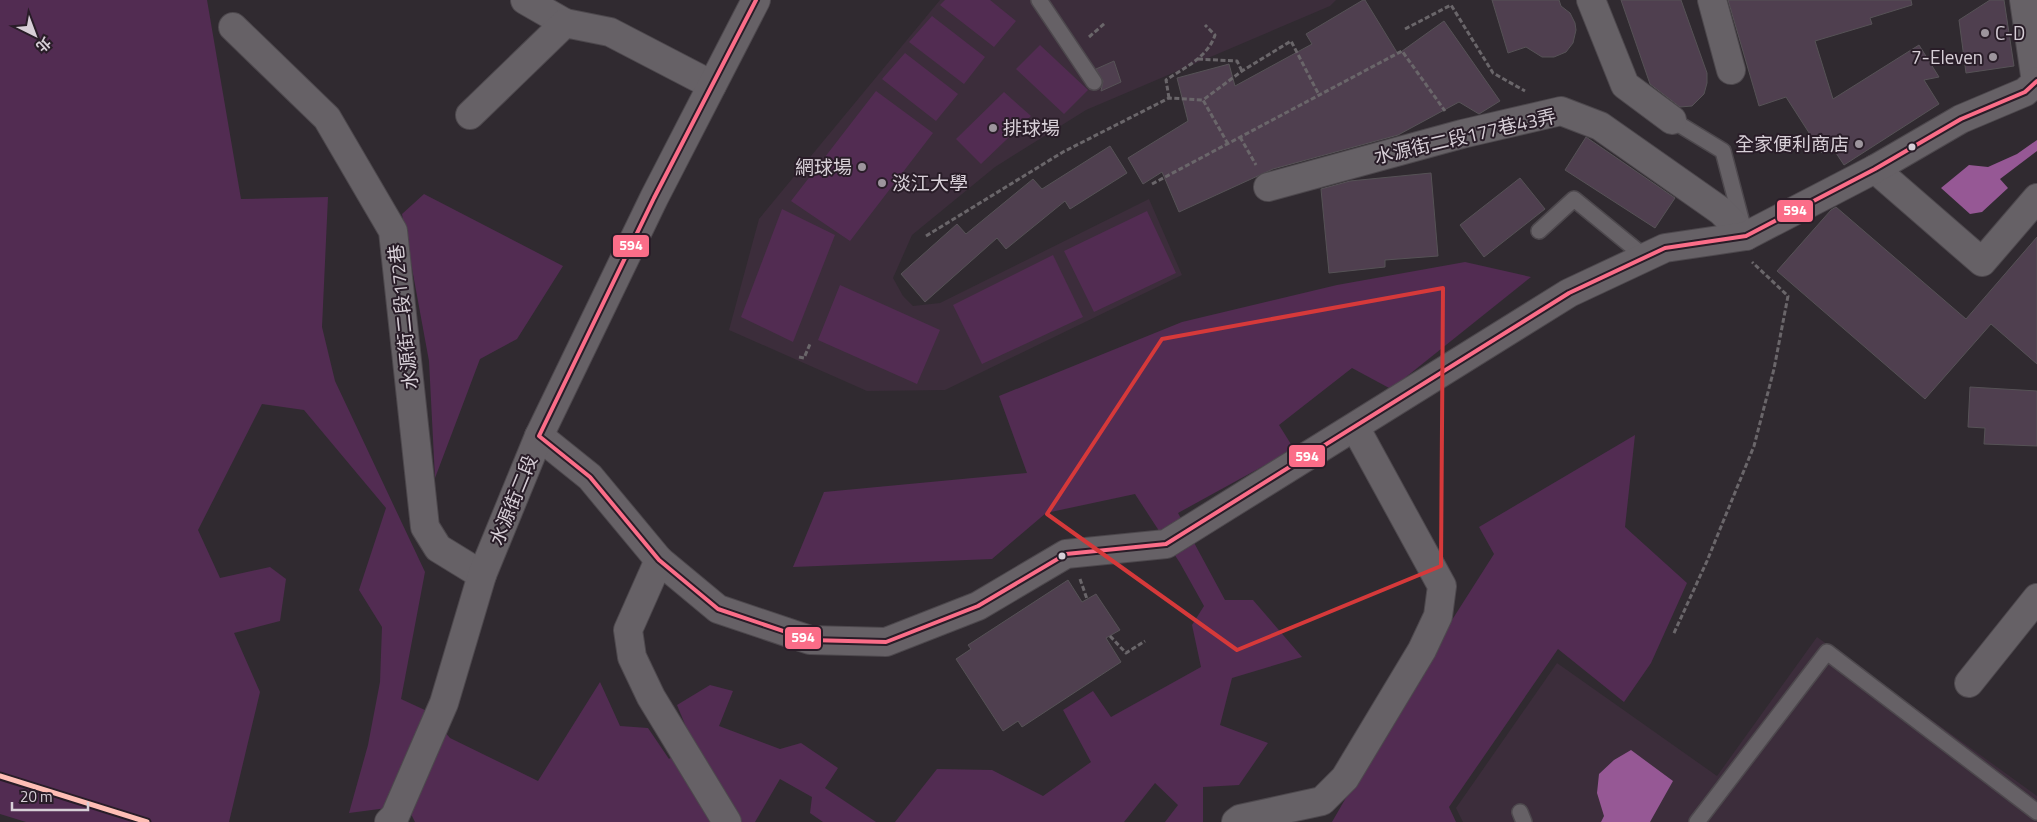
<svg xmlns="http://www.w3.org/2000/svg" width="2037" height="822" font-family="'Titillium Web','Noto Sans TC',sans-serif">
  <rect width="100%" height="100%" fill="#302a30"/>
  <!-- built -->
  <g fill="#3c2d3b">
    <polygon points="940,0 1336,0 1330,6 1086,110 995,167 912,235 893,278 903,296 913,306 940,303 1149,199 1182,275 945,390 867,391 729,330 759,219"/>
    <polygon points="1817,637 2037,796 2037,822 1463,822 1456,808 1557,663 1717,776"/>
  </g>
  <!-- green -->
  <g fill="#522c52">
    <polygon points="0,0 207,0 241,199 328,197 322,327 335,381 425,572 401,699 427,711 450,738 538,781 600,682 620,726 648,728 669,759 691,739 677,705 710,685 733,691 719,726 780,749 801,743 838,768 825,788 876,822 823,822 810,813 812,797 780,779 755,822 415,822 411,814 387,808 349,813 368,745 380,682 382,627 359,590 386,508 304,410 262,404 198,530 220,578 270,567 286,579 280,621 234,633 260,692 229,822 26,822 0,814"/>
    <polygon points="945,0 990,0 1016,21 994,47 940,5"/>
    <polygon points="932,16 985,57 964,84 909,42"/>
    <polygon points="1040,45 1088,90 1064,114 1016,69"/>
    <polygon points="905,53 958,94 936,121 882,79"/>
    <polygon points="876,91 933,133 850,241 791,201"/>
    <polygon points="1004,92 1031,116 981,164 956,139"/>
    <polygon points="424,194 563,266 517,339 480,359 435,478 429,361 402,214"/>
    <polygon points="782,209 835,235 793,342 741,317"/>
    <polygon points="1147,211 1176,273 1094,312 1064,251"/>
    <polygon points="1053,255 1083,317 982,364 953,305"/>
    <polygon points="1465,262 1531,277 1391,389 1352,368 1279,425 1294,449 1178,513 1225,600 1253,600 1302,657 1232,678 1220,725 1268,743 1239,785 1203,787 1203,822 1165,822 1178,805 1155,783 1124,822 895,822 937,769 992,770 1043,796 1091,762 1063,710 1093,691 1111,717 1201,667 1192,625 1204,606 1180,563 1135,494 1046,513 992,559 793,567 824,492 1027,473 999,396 1182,322 1337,285"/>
    <polygon points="840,285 940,330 917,384 818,340"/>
    <polygon points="1635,435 1625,527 1687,583 1651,663 1624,702 1558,649 1449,807 1456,822 1332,822 1415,678 1494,554 1479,527"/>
  </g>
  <!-- water -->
  <g fill="#965895">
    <polygon points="2037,140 2037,151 2000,179 2008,188 1982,212 1970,214 1941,188 1969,165 1988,167 2017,154"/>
    <polygon points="1631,750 1673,781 1650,822 1601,822 1604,816 1597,793 1599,774 1614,760"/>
  </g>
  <!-- building -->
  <g fill="#4f3f4f" stroke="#565256">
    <polygon points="1363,0 1365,0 1398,54 1444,21 1500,101 1479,114 1459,102 1398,135 1273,169 1179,212 1162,172 1143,184 1128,158 1188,121 1177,78 1229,64 1235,86 1312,44 1306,34"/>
    <polygon points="1492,0 1559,0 1561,6 1570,13 1575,23 1576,30 1573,43 1566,52 1554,57 1542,57 1526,47 1508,53"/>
    <polygon points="1621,0 1681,0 1707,73 1707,83 1704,94 1692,106 1680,107 1650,84"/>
    <polygon points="1728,0 1911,0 1912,5 1870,18 1872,24 1815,41 1833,99 1919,45 1939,77 1924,80 1939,104 1844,165 1832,147 1822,153 1786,97 1759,106"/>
    <polygon points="1990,0 2004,0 2014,66 1966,73 1959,20"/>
    <polygon points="1114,61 1121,82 1101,91 1103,81 1096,69"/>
    <polygon points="1586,137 1675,198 1655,228 1565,170"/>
    <polygon points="1110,146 1127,173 1070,209 1065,201 1006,249 997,238 925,302 901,274 957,224 966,234 1033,179 1042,189"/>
    <polygon points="1431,173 1438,256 1385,260 1385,267 1329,273 1321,189 1350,181"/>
    <polygon points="1520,178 1545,209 1484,257 1460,225"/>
    <polygon points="1836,207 1966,319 2037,237 2037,364 1991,324 1925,399 1777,271 1831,210"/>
    <polygon points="1970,387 2037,391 2037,446 1984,444 1985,428 1968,427"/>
    <polygon points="1068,580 1082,602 1096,594 1120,630 1106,638 1121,662 1022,727 1018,721 1003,731 956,659 971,649 968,645"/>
  </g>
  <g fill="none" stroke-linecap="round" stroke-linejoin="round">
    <defs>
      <g id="lane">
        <polyline points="1039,0 1094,82"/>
        <polyline points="1672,120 1723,151 1743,227"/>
        <polyline points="1539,231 1574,199 1645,257"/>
        <polyline points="1520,812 1524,822"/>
        <polyline points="1697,822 1827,652 2037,812"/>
      </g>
      <g id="street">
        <polyline points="525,0 565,23"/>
        <polyline points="1591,0 1625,85 1672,120"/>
        <polyline points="1712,0 1731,70"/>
        <polyline points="2024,0 2036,82"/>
        <polyline points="233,27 327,118 393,231 425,527 438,548 482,575"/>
        <polyline points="470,115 565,23 610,32 712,85"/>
        <polyline points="1875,169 1982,262 2037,198"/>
        <polyline points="1268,187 1462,134 1561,111 1600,126 1721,211 1746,236"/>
        <polyline points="539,436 590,477 659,560 718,609 810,640 886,642 978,606 1066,554 1166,544 1569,293 1665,248 1746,236 1875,169 1961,119 2025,92 2037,81"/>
        <polyline points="659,560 628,630 632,657 651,697 727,822"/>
        <polyline points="1969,683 2037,598"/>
        <polyline points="389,822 395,816 444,703 482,575 539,436 654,198 756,0"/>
        <polyline points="1236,822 1240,819 1322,801 1345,778 1422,650 1438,616 1442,586 1355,427"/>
      </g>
    </defs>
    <!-- lane casing -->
    <use href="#lane" stroke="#4d484d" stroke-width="18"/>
    <!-- street casing -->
    <use href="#street" stroke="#4d484d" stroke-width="30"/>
    <!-- path -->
    <g stroke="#6a666a" stroke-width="3" stroke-dasharray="5 2.5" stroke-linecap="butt">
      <polyline points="1405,29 1451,5 1493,73 1525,91"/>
      <polyline points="1089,37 1105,23"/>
      <polyline points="1198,59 1237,61 1242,71"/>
      <path d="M1169 98 1166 80C1184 68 1208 57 1215 35L1205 25"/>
      <polyline points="1240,137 1256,165"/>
      <polyline points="1228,144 1203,100 1242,71 1291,41 1319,95"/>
      <polyline points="1152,184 1402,51 1445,111"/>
      <polyline points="926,236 1063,152 1169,98 1203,100"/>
      <polyline points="799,357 804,358 810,344"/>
      <polyline points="1080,579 1087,599"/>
      <polyline points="1674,633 1707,561 1754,446 1774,369 1788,296 1752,262"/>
      <polyline points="1110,636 1126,653 1145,641"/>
    </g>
    <!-- lane -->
    <use href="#lane" stroke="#666166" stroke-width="15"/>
    <!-- street -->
    <use href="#street" stroke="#666166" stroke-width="28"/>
    <defs>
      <polyline id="bus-1" points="756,0 654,198 539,436 590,477 659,560 718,609 810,640 886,642 978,606 1066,554 1166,544 1569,293 1665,248 1746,236 1875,169 1961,119 2025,92 2037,81"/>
    </defs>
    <!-- bus-1 casing -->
    <use href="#bus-1" stroke="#291d28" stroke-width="8"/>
    <!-- bus-1 -->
    <use href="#bus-1" stroke="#fb6d88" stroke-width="4"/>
    <defs>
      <polyline id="rail-1" points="0,776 147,822"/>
    </defs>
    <!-- rail-1 casing -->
    <use href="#rail-1" stroke="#291d28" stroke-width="9"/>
    <!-- rail-1 -->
    <use href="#rail-1" stroke="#febeb5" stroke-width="5"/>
  </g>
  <!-- marked area -->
  <path fill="none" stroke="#d6393a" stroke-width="4" stroke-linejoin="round" d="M1443 288 1441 566 1237 650 1047 514 1162 339Z"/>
  <!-- markers -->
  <g fill="#9d959d" stroke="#291d28" stroke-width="2">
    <circle cx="1985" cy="33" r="5"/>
    <circle cx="1993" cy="57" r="5"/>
    <circle cx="993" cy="128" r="5"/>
    <circle cx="1859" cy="144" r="5"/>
    <circle cx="862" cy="167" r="5"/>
    <circle cx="882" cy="183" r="5"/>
  </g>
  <g fill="#d7cfd7" stroke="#291d28" stroke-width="2">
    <circle cx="1912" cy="147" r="4.5"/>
    <circle cx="1062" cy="556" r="4.5"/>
  </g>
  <g text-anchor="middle" stroke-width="4" stroke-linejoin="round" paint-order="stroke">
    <!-- poi labels -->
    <g font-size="19" fill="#d7cfd7" stroke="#291d28" text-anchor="start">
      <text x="1995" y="40">C-D</text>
      <text x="1983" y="64" text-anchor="end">7-Eleven</text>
      <text x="1003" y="135">排球場</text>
      <text x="1849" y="151" text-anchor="end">全家便利商店</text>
      <text x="852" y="174" text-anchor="end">網球場</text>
      <text x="892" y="190">淡江大學</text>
    </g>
    <!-- street labels -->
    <g font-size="19" fill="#d7cfd7" stroke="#291d28">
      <text transform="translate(1465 136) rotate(-13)" y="7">水源街二段177巷43弄</text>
      <text transform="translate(403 317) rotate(-96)" y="7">水源街二段172巷</text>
      <text transform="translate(513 500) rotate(-68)" y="7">水源街二段</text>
    </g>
  </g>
  <g stroke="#291d28" stroke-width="2">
    <rect x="1776" y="199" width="38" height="24" rx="5" fill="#fb6d88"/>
    <rect x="612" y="234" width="38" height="24" rx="5" fill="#fb6d88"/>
    <rect x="1288" y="444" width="38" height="24" rx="5" fill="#fb6d88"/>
    <rect x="784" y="626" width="38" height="24" rx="5" fill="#fb6d88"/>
  </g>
  <g font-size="14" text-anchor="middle" font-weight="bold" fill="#fff">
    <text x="1795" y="215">594</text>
    <text x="631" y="250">594</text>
    <text x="1307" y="461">594</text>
    <text x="803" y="642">594</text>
  </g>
  <!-- north arrow -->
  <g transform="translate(35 35) rotate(138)" stroke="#291d28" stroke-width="4" paint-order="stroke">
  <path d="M0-4L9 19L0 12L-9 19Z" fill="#d7cfd7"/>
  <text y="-8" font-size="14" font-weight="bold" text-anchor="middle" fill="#d7cfd7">北</text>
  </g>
  <!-- scale -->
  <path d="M12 802v8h76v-8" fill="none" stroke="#d7cfd7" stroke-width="2.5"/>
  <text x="20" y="802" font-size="15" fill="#d7cfd7" stroke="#291d28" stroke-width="4" paint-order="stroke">20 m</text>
</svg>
